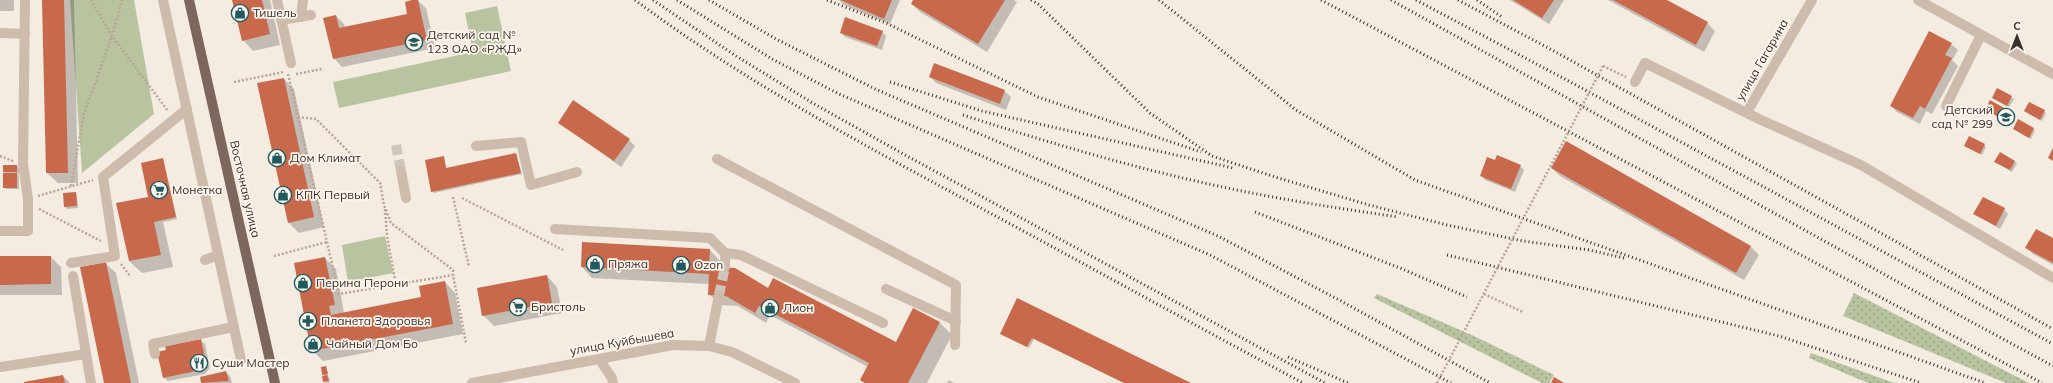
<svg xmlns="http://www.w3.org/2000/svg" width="2053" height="383" font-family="Mulish,sans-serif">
  <defs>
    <pattern id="grass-dots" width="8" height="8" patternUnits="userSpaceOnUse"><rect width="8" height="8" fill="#b8c4a0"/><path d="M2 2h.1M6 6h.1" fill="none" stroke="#97a083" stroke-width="1.8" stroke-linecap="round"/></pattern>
  </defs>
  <rect width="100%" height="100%" fill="#f4ebe1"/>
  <!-- grass -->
  <g fill="url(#grass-dots)">
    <polygon points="1854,293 2029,383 2006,383 1843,316"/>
    <polygon points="1377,294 1474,336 1554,375 1549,383 1542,383 1374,298"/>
    <polygon points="1811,353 1894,383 1868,383 1809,358"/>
  </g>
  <!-- green -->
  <g fill="#b8c4a0">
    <polygon points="70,0 134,0 154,114 82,173"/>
    <polygon points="497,6 511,71 339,108 333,82 473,52 465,13"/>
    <polygon points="385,236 393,273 348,282 342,245"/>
  </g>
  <!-- shadow -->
  <g fill="#0003">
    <rect x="0" y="0" width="14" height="11"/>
    <polygon points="43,0 74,0 78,183 58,183 47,173"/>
    <polygon points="233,0 270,0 280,45 253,51 243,40"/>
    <polygon points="417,0 426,8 435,48 342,67 334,58 336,16 344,24 345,28 409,15"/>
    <polygon points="839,0 900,0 890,24 844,5"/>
    <polygon points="914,0 1014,0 1017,2 987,52 920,12 912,4"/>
    <polygon points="1510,0 1564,0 1549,24"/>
    <polygon points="1608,0 1665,0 1707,23 1715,31 1704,52"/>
    <polygon points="841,32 882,32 886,36 882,50 845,37"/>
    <polygon points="1951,44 1958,50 1952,60 1958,66 1932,114 1926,111 1920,124 1897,112 1891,106"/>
    <polygon points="930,77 1004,91 1011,97 1006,110 936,83"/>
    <polygon points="284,79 294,89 324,227 299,233 288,222"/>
    <polygon points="1997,90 2014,99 2009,107 1993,98"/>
    <polygon points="2005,109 2007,111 2003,119 1986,110"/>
    <polygon points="2025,111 2044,111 2046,113 2042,121"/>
    <polygon points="559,122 629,140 635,146 621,167"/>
    <polygon points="2014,129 2033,129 2035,130 2031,139"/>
    <polygon points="1566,143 1751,247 1759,255 1744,280 1560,176 1552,168"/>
    <polygon points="1984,145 1986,147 1982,155 1967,147"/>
    <polygon points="516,154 522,174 434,193 432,191 443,157 447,169"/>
    <polygon points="2000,154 2017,163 2012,172 1996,162"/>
    <polygon points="163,159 177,219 163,222 173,267 142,273 129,261"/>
    <polygon points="1495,162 1520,166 1524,170 1515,192 1485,180 1481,175"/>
    <polygon points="4,166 17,166 19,168 19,174 17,174 19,176 19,189 6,189 4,187 6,174 4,172"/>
    <polygon points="75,193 77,195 78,208 67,209 65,207"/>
    <polygon points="2004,209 2008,214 2000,229 1975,214"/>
    <polygon points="2053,240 2053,265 2033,254 2027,248"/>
    <polygon points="710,250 720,261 720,268 896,343 914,309 940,323 952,335 927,383 864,383 861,380 868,367 770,315 766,323 738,306 720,305 709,294 709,284 592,278 582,267"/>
    <polygon points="0,257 51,257 61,267 62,295 0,295"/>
    <polygon points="325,258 336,269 344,313 422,298 445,282 455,293 463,334 323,361 312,350"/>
    <polygon points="105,263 116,273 139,383 105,383"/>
    <polygon points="547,276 557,287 562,313 494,326 483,315"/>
    <polygon points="1018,299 1189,383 1124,383 1034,339 1029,348 1003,335"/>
    <polygon points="200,340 205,344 210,368 205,374 168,381 163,377"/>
    <polygon points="326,367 330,382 326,383 324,381 325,377 323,374"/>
    <polygon points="226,372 230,376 232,383 202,383 201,377"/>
    <polygon points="63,376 70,383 25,383"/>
    <polygon points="949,380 954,383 947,383"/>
  </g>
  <!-- building -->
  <g fill="#c8694b">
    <polygon points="42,0 64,0 68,173 46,173"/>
    <polygon points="232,0 262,0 270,34 242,41"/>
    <polygon points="412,0 418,0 427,40 333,59 323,18 336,15 339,28 407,14 405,2"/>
    <polygon points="840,0 892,0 884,19"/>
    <polygon points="913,0 1005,0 978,44 911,4"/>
    <polygon points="1513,0 1554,0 1542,18"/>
    <polygon points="1613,0 1667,0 1708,22 1696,45"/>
    <polygon points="845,17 883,31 877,46 840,33"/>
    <polygon points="1929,31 1952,43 1945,55 1952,58 1925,109 1920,106 1913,118 1890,106"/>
    <polygon points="934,63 1005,90 1000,104 929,77"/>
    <polygon points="284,78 314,217 288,223 257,83"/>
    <polygon points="1997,88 2012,96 2007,106 1992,98"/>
    <polygon points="573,100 630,139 614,161 558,123"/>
    <polygon points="1990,100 2006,109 2001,118 1985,110"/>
    <polygon points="2029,102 2045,110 2040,120 2024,111"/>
    <polygon points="2018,119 2034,128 2029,138 2013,129"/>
    <polygon points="1969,136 1985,144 1980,154 1964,146"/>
    <polygon points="1566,141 1751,246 1736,273 1551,168"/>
    <polygon points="2053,148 2053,161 2048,158"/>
    <polygon points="2000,152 2015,161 2010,170 1994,162"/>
    <polygon points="516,153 521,173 431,192 425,160 444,156 446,168"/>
    <polygon points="1497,155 1521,165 1511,189 1480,176 1487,157 1495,160"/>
    <polygon points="163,158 176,217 154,222 161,255 129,261 116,203 148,197 141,163"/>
    <rect x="3" y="165" width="14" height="7"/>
    <rect x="3" y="173" width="14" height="15"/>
    <polygon points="76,192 77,206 64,207 63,193"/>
    <polygon points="1983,197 2005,208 1996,226 1973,214"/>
    <polygon points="2036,229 2053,238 2053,263 2025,248"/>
    <polygon points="582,242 710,249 709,266 735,268 768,288 773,278 896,342 913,308 940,322 908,383 865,383 860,380 869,363 759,306 755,313 726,296 708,295 709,274 581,267"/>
    <polygon points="0,256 51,256 51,284 0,285"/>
    <polygon points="325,257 335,305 329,306 331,315 421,297 419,286 445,281 453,324 311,351 294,263"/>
    <polygon points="106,262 131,383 104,383 80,267"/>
    <polygon points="547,275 552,303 482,316 477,288"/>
    <polygon points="1017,298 1191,383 1124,383 1032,338 1027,347 1000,334"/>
    <polygon points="201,339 206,363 201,370 163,378 157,352 166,350 165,346"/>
    <polygon points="326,366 328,374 322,375 321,367"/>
    <polygon points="226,371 229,381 201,383 200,377"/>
    <polygon points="63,375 65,383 24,383 24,382"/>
    <polygon points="327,375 329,381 323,382 322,376"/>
    <polygon points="1554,377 1564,383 1551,383"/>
  </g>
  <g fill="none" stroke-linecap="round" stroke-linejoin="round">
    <!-- minor-tunnel -->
    <g stroke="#cfc6bd" stroke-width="10" stroke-dasharray="10 5" stroke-linecap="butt">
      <polyline points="396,145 401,171"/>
      <polyline points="719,295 725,267"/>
    </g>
    <!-- path -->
    <g stroke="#b9a596" stroke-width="2.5" stroke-dasharray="2 2" stroke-linecap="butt">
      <polyline points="91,0 112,36 168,111"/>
      <polyline points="1603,66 1626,77"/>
      <polyline points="288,74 339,294 453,275 466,343"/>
      <polyline points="296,74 322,69"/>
      <polyline points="234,82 284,72"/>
      <polyline points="298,117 316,119 380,183 384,205 391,223 453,270 453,275"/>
      <polyline points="0,156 13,161"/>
      <polyline points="71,186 84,114 112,36 122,0"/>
      <polyline points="38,196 93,180"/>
      <polyline points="453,197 469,267"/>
      <polyline points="462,198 563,250"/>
      <polyline points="39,209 101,241"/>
      <polyline points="385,209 387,236 396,285"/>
      <polyline points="274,256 327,242"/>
      <polyline points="121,264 130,276"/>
      <polyline points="1484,294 1523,312"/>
    </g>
    <!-- minor -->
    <g stroke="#cdbbac" stroke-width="10">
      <polyline points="163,0 241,360"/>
      <polyline points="277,0 291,63"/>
      <polyline points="1918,0 2053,74"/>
      <polyline points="301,17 303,0"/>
      <polyline points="281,20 311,15"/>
      <polyline points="0,33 25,34"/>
      <polyline points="1635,82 1645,63 1759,119 1861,165 2053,278"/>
      <polyline points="1946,106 1981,35"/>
      <polyline points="1747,112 1812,0"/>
      <polyline points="476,146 521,142 531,185 577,172"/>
      <polyline points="717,159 956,285 955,345"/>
      <polyline points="401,171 406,198"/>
      <polyline points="555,229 710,238 725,253 725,267"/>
      <polyline points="0,231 28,231 28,199 23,164 25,0"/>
      <polyline points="725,253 741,255 883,323"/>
      <polyline points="205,260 218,255"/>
      <polyline points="71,263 115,256 103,177 187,109"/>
      <polyline points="73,276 91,383"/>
      <polyline points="886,289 956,321"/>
      <polyline points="709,346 719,295"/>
      <polyline points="155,354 153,344 233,327"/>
      <polyline points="599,359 612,378 613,383"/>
      <polyline points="0,367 86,354"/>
      <polyline points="472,383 673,345 709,346 732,352 795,383"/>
    </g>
    <!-- major -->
    <polyline stroke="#7d675c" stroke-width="10" points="189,0 275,383"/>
    <!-- rail -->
    <g stroke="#3b302b" stroke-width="3" stroke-dasharray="1 3" stroke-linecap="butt">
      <path d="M635 0C746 83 868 147 990 213 1094 269 1198 327 1303 383"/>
      <polyline points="653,0 736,56 816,105 907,156 1325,383"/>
      <polyline points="677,0 772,59 839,94 1210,255 1451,383"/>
      <polyline points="709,0 776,39 875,89 1218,236 1341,301 1490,383"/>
      <polyline points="827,0 886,23 1038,97 1201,152"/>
      <polyline points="1031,0 1038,4 1150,113 1212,156 1275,177 1369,205 1447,225 1523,241 1589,250 1624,258"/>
      <polyline points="1159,0 1296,110 1415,180 1985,383"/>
      <polyline points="1321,0 2042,383"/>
      <polyline points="1391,0 1907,287 2053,366"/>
      <polyline points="1416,0 1576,85 2053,344"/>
      <polyline points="1458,0 1552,50 2053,329"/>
      <polyline points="1477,0 1502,17"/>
      <polyline points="890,82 982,111 1233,168"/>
      <path d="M963 115C1053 144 1144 171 1237 190 1290 201 1344 209 1398 217"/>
      <polyline points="1255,212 1400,268 1467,297"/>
      <polyline points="1447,255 1779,336 1921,383"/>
      <polyline points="1288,357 1348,383"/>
    </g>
    <!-- path-bridge -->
    <polyline stroke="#b9a596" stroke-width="2.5" stroke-dasharray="2 2" stroke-linecap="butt" points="1437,383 1603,66"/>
  </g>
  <!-- icons -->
  <defs>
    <symbol id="shop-ring" viewBox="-11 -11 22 22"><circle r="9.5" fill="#fbf5ee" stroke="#1f5a5e" stroke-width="1.5"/><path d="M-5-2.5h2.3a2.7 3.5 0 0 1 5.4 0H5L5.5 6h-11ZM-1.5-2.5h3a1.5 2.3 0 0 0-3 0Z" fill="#1f5a5e"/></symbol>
    <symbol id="school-ring" viewBox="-11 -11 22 22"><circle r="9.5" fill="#fbf5ee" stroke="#1f5a5e" stroke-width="1.5"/><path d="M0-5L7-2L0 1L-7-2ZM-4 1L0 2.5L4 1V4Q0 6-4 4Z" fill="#1f5a5e"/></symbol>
    <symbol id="supermarket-ring" viewBox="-11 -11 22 22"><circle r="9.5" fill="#fbf5ee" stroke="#1f5a5e" stroke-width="1.5"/><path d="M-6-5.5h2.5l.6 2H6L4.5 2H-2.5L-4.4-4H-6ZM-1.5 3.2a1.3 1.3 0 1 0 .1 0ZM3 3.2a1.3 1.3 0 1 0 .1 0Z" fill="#1f5a5e"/></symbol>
    <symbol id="pharmacy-ring" viewBox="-11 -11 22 22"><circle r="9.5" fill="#fbf5ee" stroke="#1f5a5e" stroke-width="1.5"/><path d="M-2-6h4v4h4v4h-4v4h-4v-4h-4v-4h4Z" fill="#1f5a5e"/></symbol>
    <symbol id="restaurant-ring" viewBox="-11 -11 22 22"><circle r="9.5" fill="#fbf5ee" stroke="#1f5a5e" stroke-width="1.5"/><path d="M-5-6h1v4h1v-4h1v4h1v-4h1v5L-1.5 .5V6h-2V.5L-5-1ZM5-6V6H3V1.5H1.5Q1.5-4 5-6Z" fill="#1f5a5e"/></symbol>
  </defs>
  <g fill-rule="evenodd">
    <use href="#shop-ring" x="230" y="3" width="20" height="20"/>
    <use href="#school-ring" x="404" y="32" width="20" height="20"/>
    <use href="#school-ring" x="1996" y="107" width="20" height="20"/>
    <use href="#shop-ring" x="267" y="148" width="20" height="20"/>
    <use href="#supermarket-ring" x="149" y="180" width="20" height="20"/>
    <use href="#shop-ring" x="273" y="185" width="20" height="20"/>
    <use href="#shop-ring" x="585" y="254" width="20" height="20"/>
    <use href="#shop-ring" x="671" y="255" width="20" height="20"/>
    <use href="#shop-ring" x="293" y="273" width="20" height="20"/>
    <use href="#supermarket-ring" x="508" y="297" width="20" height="20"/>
    <use href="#shop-ring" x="760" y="298" width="20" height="20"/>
    <use href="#pharmacy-ring" x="298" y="311" width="20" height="20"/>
    <use href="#shop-ring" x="303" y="334" width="20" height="20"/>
    <use href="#restaurant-ring" x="189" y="353" width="20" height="20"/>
  </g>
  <g text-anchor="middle" stroke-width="3.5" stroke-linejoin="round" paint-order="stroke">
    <!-- poi labels -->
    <g font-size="12" fill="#3b302b" stroke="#fbf5ee" text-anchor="start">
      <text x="253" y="17">Тишель</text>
      <text x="427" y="39">Детский сад №<tspan x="427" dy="14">123 ОАО «РЖД»</tspan></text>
      <text x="1993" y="114" text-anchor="end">Детский<tspan x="1993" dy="14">сад № 299</tspan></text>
      <text x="290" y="162">Дом Климат</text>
      <text x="172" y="194">Монетка</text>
      <text x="296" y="199">КПК Первый</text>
      <text x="608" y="268">Пряжа</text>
      <text x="694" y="269">Ozon</text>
      <text x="316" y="287">Перина Перони</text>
      <text x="531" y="311">Бристоль</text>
      <text x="783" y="312">Лион</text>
      <text x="321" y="325">Планета Здоровья</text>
      <text x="326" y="348">Чайный Дом Бо</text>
      <text x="212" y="367">Суши Мастер</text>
    </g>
    <!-- street labels -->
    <g font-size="12" fill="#3b302b" stroke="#fbf5ee">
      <text transform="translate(1762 60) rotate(-60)" y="4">улица Гагарина</text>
      <text transform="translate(245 189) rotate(77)" y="4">Восточная улица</text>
      <text transform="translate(622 342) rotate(-10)" y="4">улица Куйбышева</text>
    </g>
  </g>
  <!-- north arrow -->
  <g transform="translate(2017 36)" stroke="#fbf5ee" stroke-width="3" paint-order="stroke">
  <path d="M0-3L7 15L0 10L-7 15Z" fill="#3b302b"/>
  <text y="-6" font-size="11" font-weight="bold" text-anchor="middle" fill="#3b302b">С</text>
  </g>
</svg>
